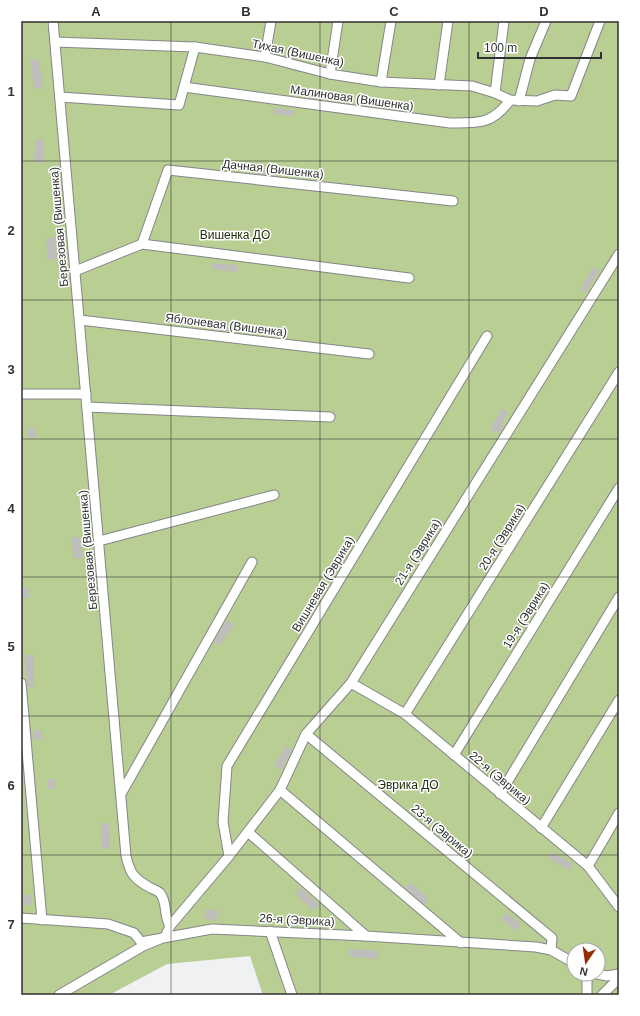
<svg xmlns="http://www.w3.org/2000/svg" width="640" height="1016" font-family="Helvetica,sans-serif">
  <rect width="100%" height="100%" fill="#eff1f3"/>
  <!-- green -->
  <path fill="#b8ce93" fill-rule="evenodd" d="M21 21H619V995H263L250 956 167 964 109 995H21ZM574 950H598V974H574Z"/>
  <!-- building -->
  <g fill="#bfbebc">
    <polygon points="39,59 43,88 34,89 30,60"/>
    <polygon points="274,108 294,110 294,116 273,114"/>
    <polygon points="44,139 43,162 34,162 34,154 36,153 35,140"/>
    <polygon points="255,169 277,171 276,176 254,173"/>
    <polygon points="46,238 55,238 57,259 48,260"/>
    <polygon points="212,263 237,265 237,272 211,269"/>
    <polygon points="593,267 599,271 586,293 580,290"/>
    <polygon points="217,326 242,329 241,333 217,330"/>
    <polygon points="502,408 508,412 501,425 504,426 500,432 497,431 496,433 490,429"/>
    <rect x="28" y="428" width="8" height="10"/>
    <polygon points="80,537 83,558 74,559 71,538"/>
    <polygon points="21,588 29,588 30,598 21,598"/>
    <polygon points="227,620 234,625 220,645 214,641"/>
    <polygon points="25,655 34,655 34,687 27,687"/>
    <rect x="33" y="730" width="9" height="10"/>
    <polygon points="286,746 292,750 281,770 274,766"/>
    <rect x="48" y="779" width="8" height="10"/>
    <polygon points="101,823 109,823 110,849 102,849"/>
    <polygon points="552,852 573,864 569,870 549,858"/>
    <polygon points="410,882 429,899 424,904 405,888"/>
    <polygon points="300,887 319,905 314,911 295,894"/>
    <rect x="23" y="895" width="9" height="10"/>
    <polygon points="206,909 218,911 216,921 204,918"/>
    <polygon points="507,913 521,925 516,931 501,919"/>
    <polygon points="350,949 378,951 378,959 350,957"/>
  </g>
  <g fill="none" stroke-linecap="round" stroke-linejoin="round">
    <defs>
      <g id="minor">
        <path d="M53 21 126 856C130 873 133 878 149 887 152 889 157 890 160 893 168 903 163 915 170 926L165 937 143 946 59 995"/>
        <polyline points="55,42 195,47"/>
        <polyline points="265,57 271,21"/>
        <polyline points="330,74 338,21"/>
        <polyline points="381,82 391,21"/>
        <polyline points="439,85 448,21"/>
        <path d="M184 87 450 123C478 123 492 125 510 100"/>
        <polyline points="495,93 504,21"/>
        <polyline points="60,97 179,105 195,47 265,57 330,74 381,82 472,86 495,93 510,100 537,101 555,95 571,96 600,21"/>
        <polyline points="519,101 530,59 546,21"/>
        <polyline points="142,244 168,170 453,201"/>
        <polyline points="75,271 142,244 409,278"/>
        <polyline points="80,320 369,354"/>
        <polyline points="21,394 86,394"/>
        <polyline points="87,407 330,417"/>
        <polyline points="99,541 274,495"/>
        <polyline points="21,683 42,920"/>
        <polyline points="351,683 405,714 588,866 619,907"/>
        <polyline points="405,714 619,372"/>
        <polyline points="306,734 552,938 551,950"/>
        <polyline points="454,755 619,488"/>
        <polyline points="280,790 461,943"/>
        <polyline points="121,794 252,562"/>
        <polyline points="500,794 619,597"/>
        <polyline points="541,828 619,700"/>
        <polyline points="248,832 366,936"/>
        <polyline points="229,856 223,822 227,766 487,336"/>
        <polyline points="588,866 619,813"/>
        <polyline points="21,918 108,924 134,933 141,942 212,929 366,936 536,947 551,950 574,963"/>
        <polyline points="170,926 229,856 267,807 280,790 306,734 351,683 619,254"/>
        <polyline points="270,931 292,995"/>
        <polyline points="587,974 587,995"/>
        <polyline points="597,974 607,976 619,974"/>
        <polyline points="602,995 619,978"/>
      </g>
    </defs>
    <!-- minor casing -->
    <use href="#minor" stroke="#848688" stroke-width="11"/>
    <!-- minor -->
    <use href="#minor" stroke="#fff" stroke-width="9"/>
  </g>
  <!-- grid -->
  <path fill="none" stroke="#303132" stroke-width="1" stroke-opacity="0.55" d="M171 21V995M320 21V995M469 21V995M21 161H619M21 300H619M21 439H619M21 577H619M21 716H619M21 855H619"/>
  <g text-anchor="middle" stroke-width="3" stroke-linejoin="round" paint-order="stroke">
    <!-- street labels -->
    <g font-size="12" fill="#303132" stroke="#fff">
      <text transform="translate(298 53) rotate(12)" y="4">Тихая (Вишенка)</text>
      <text transform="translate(352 98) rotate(8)" y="4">Малиновая (Вишенка)</text>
      <text transform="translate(273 169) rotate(6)" y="4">Дачная (Вишенка)</text>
      <text transform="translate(59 227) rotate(-95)" y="4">Березовая (Вишенка)</text>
      <text transform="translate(226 325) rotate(7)" y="4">Яблоневая (Вишенка)</text>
      <text transform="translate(502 537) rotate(-58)" y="4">20-я (Эврика)</text>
      <text transform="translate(88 550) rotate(-95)" y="4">Березовая (Вишенка)</text>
      <text transform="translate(418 552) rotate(-58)" y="4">21-я (Эврика)</text>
      <text transform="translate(323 584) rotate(-59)" y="4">Вишневая (Эврика)</text>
      <text transform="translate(526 615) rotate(-58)" y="4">19-я (Эврика)</text>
      <text transform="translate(500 778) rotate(40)" y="4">22-я (Эврика)</text>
      <text transform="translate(442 831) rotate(40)" y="4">23-я (Эврика)</text>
      <text transform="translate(297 920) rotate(3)" y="4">26-я (Эврика)</text>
    </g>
    <!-- park labels -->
    <g font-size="12" fill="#242f0c" stroke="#fff">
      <text x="235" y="239">Вишенка ДО</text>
      <text x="408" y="789">Эврика ДО</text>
    </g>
  </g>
  <!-- border -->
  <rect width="640" height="1016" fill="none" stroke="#ffffff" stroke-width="44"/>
  <!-- north arrow -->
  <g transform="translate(586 962) rotate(193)"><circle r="19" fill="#ffffff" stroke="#acadad"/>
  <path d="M0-3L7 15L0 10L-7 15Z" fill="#952f03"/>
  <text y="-6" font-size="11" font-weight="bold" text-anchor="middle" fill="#303132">N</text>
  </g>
  <!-- scale -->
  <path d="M478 52v6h123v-6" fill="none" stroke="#303132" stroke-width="2"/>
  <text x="484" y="52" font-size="12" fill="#303132" stroke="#ffffff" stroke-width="3" paint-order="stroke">100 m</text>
  <rect x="22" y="22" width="596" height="972" fill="none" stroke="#303132" stroke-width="1.5"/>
  <g font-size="13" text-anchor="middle" font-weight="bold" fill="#303132">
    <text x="96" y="16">A</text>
    <text x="246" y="16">B</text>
    <text x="394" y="16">C</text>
    <text x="544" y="16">D</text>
    <text x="11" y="96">1</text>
    <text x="11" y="235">2</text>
    <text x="11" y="374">3</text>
    <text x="11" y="513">4</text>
    <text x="11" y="651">5</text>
    <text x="11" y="790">6</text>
    <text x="11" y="929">7</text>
  </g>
</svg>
